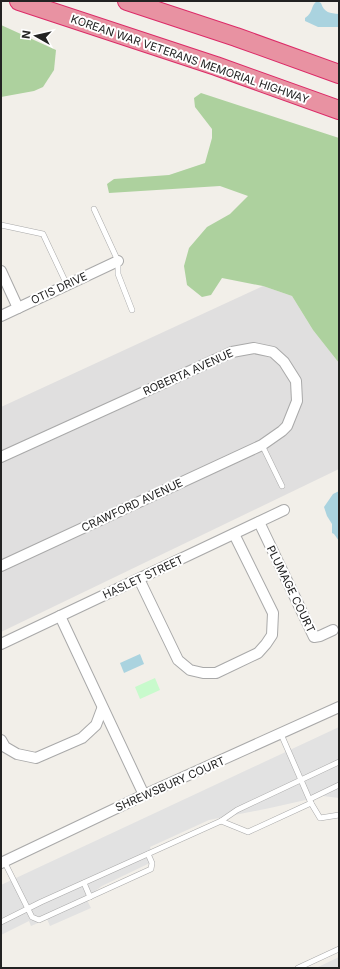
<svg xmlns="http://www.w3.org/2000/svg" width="340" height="969" font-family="Inter,sans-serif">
  <rect width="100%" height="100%" fill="#f2efe9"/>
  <!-- residential -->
  <polygon fill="#e0dfdf" points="263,286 292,296 313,330 339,363 339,469 1,632 1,407"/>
  <!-- forest -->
  <g fill="#add19e">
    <polygon points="1,25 56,50 54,70 43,87 34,91 1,97"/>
    <polygon points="201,93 339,138 339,363 313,330 292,296 263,286 222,278 211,295 202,297 187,285 184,266 189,248 207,227 230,214 248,196 220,186 109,193 107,184 114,179 169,175 205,163 212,138 212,129 195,107 194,98"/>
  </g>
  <!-- park -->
  <polygon fill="#c8facc" points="155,678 160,690 140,699 135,687"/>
  <!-- parking -->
  <g fill="#e2e2e2">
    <polygon points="339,727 339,798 315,795 310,799 270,808 209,820 150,847 154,861 102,886 86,898 91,908 50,926 47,919 31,926 29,921 1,935 1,885"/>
    <polygon points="339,957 339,968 316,968"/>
  </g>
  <!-- water -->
  <g fill="#aad3df">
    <path d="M317 1 321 3C324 13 330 13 339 14V27H318L305 21V18C314 12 310 6 317 1Z"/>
    <polygon points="339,491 339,541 334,534 332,533 332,524 327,516 324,507 333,494"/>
    <polygon points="140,654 144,664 124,673 120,663"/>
  </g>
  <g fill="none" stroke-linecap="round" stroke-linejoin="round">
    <defs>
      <g id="lane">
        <polyline points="94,209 118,261 118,274 132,310"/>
        <polyline points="1,225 43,234 67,285"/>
        <polyline points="262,445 282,486"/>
        <polyline points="281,734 311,803"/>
        <polyline points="310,799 339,785"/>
        <polyline points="221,821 237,810 339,762"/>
        <polyline points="4,861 32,917 39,920 151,869 152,863 148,854"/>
        <polyline points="84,883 90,897"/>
        <polyline points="1,922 41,902 221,821 248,832 311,803 320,818 339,815"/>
        <polyline points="298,968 339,949"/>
      </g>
      <g id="street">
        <polyline points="1,271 18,308"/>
        <polyline points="1,316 118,261"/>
        <polyline points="1,457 232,352 254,348 273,352 284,362 296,381 297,401 287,426 282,431 262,445 1,566"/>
        <polyline points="259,522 314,637 320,636 333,630"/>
        <polyline points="139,579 178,660 190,670 203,673 216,673 258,653 266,644 272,635 273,613 234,534"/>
        <polyline points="60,616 144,795"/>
        <polyline points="1,644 284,510"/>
        <polyline points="1,740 5,747 17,754 36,758 82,738 96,725 102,709"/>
        <polyline points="1,863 144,795 339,707"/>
      </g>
      <g id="highway">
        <polyline points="19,1 216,66 339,110"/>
        <polyline points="127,1 236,37 339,74"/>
      </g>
    </defs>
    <!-- lane casing -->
    <use href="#lane" stroke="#a9a9a9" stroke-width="6"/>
    <!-- street casing -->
    <use href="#street" stroke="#a9a9a9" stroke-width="12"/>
    <!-- highway casing -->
    <use href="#highway" stroke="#dc2a67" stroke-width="20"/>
    <!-- lane -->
    <use href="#lane" stroke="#fff" stroke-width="5"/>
    <!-- street -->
    <use href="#street" stroke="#fff" stroke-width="10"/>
    <!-- highway -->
    <use href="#highway" stroke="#e892a2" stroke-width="18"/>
  </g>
  <g text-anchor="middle" stroke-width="4" stroke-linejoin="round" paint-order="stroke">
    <!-- street labels -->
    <g font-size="11" fill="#222" stroke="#fff">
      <text transform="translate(190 59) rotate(19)" y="4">KOREAN WAR VETERANS MEMORIAL HIGHWAY</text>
      <text transform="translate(59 288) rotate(-25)" y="4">OTIS DRIVE</text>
      <text transform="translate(188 372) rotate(-24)" y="4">ROBERTA AVENUE</text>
      <text transform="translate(132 505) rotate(-25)" y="4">CRAWFORD AVENUE</text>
      <text transform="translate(143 577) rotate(-25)" y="4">HASLET STREET</text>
      <text transform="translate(291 589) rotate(64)" y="4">PLUMAGE COURT</text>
      <text transform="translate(170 784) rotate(-24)" y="4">SHREWSBURY COURT</text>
    </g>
  </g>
  <!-- border -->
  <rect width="340" height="969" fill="none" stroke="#222222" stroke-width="4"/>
  <!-- north arrow -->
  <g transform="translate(36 36) rotate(278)" stroke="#ffffff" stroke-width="3" paint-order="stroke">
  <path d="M0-3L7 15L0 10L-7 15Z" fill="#222222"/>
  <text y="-6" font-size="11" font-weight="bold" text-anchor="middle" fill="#222222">N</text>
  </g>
</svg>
